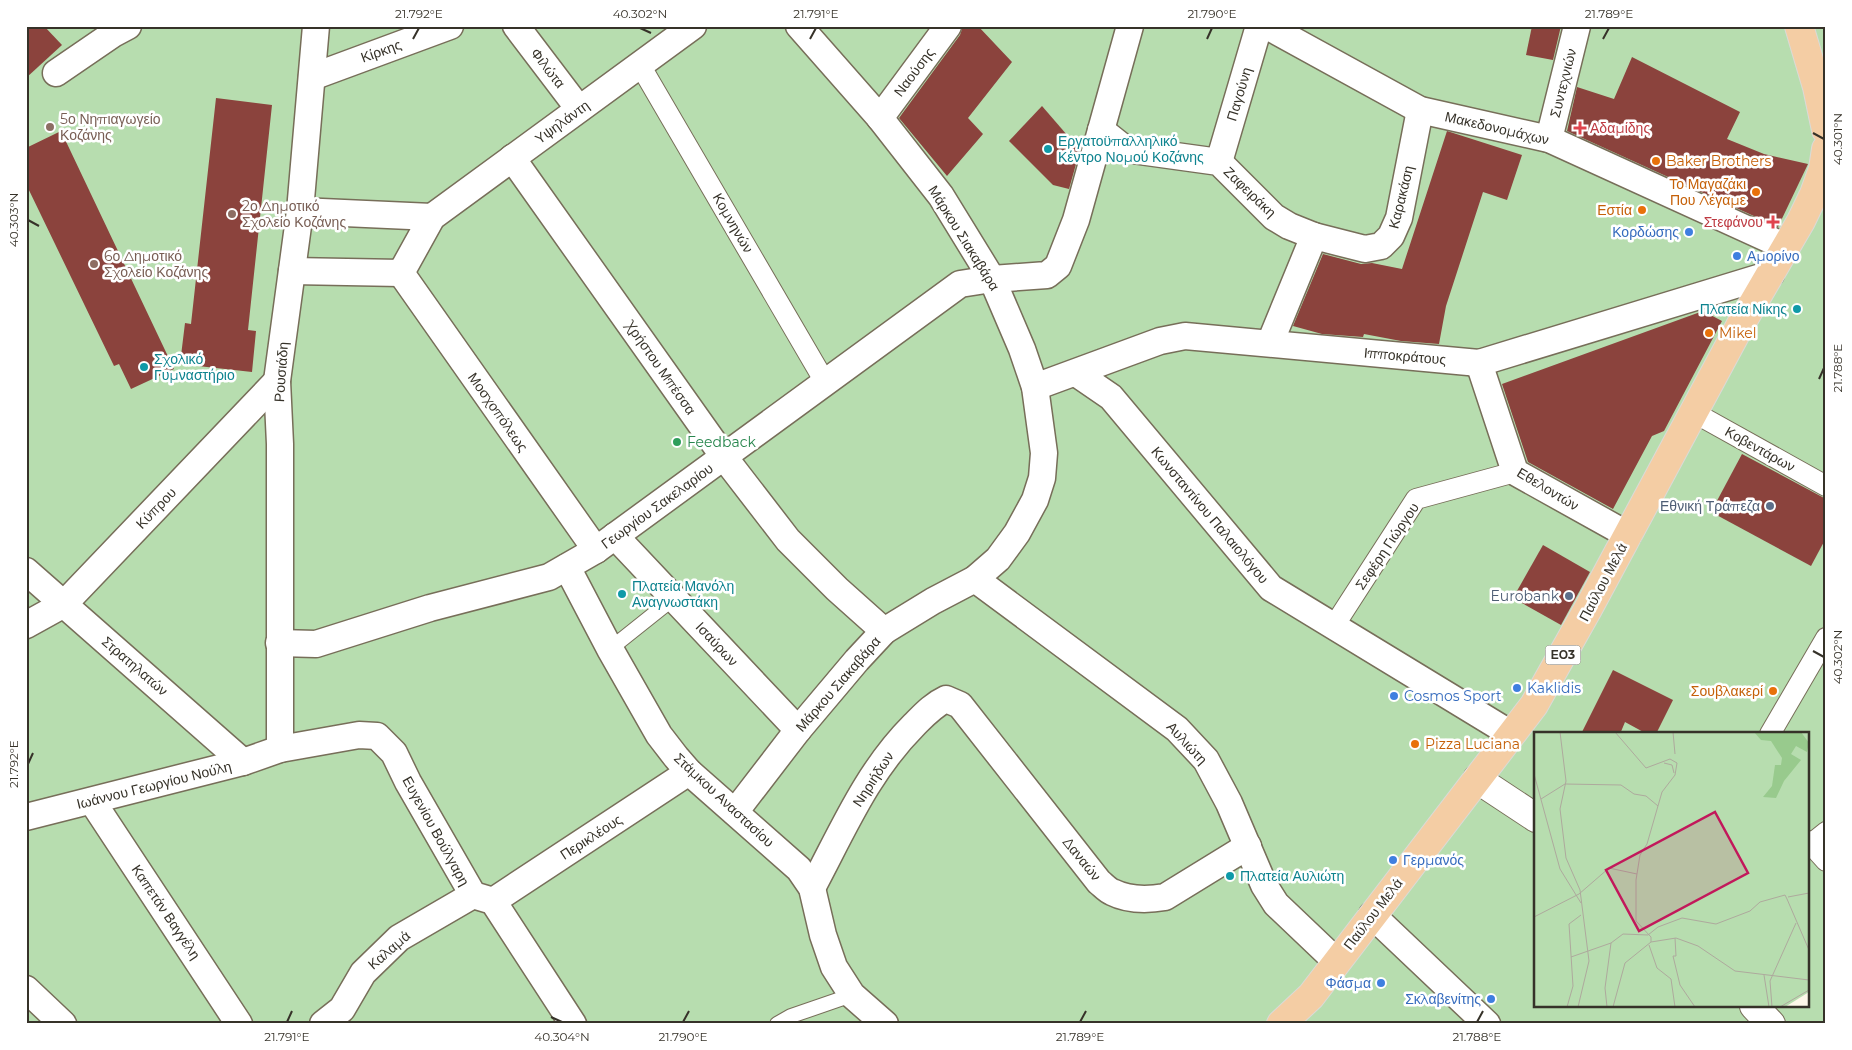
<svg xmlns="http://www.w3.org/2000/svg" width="1852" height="1050" font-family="Montserrat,sans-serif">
  <rect width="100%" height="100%" fill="#fef8ea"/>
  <!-- green -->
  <path fill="#b7ddaf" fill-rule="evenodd" d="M26 26H1826V1024H26ZM1536 734H1808V1006H1536Z"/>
  <!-- building -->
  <g fill="#8b433d">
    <polygon points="26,26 44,26 62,45 26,78"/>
    <polygon points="963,26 978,26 1012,62 968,118 983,134 947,176 899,118 960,35"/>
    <polygon points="1532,26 1561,26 1553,60 1526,55"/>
    <polygon points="1632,57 1740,112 1727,139 1764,154 1808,164 1778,227 1567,131 1577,87 1614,99"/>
    <polygon points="216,98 272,105 248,330 256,331 252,372 180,364 185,323 191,324"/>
    <polygon points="1042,106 1080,150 1069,189 1053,185 1009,141"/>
    <polygon points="61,131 174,369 131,389 119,364 114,366 26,184 26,148"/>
    <polygon points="1447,131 1522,155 1507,200 1483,192 1446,306 1439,344 1401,341 1364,334 1363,337 1322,334 1293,326 1323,254 1361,264 1372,263 1402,269"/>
    <polygon points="1703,311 1722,321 1664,431 1652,436 1613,509 1528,462 1502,384"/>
    <polygon points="1742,454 1826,499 1826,538 1811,566 1711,512"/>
    <polygon points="1543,545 1590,572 1561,625 1513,598"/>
    <polygon points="1613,670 1673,700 1656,734 1647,734 1625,722 1620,734 1581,734"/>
  </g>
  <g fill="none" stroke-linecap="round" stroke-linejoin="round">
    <defs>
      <g id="service">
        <polyline points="610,649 674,598"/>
        <polyline points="777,1024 791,1016 852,995"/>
      </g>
      <g id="pedestrian">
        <polyline points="640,65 825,382"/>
        <polyline points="1693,412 1826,486"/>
        <polyline points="1334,626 1416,499 1515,472"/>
        <polyline points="1770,734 1826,638"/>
        <polyline points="1808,841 1826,861"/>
        <polyline points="1811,844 1826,832"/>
      </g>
      <g id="minor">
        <polyline points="516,26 579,109"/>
        <polyline points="1267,26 1420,110 1549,139 1786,247"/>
        <polyline points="56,73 113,34 128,26"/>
        <polyline points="312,77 450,26"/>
        <polyline points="880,118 948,26"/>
        <polyline points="1101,130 1125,149 1219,162 1274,217 1289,226 1314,236 1365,249 1381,246 1391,236 1399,218 1420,110"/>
        <polyline points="1549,139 1577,26"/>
        <polyline points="512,158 724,457 788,540 837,589 884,631"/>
        <polyline points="1219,162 1259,26"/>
        <polyline points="300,211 432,217"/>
        <polyline points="292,271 401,273 432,217 693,26"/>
        <polyline points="401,273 596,550"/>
        <polyline points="1270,343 1314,236"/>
        <polyline points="1479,363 1515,472 1628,535"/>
        <polyline points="1076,373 1111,397 1271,588 1511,734"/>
        <polyline points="1035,387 1160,341 1185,336 1479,363 1771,274"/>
        <polyline points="615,536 798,730"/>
        <polyline points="567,567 610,649 659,735 676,757 689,772 799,869 812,888 823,935 834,967 852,995 885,1024"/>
        <polyline points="26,571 243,762"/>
        <polyline points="975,579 1177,729 1206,760 1229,803 1264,885 1276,904 1337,962"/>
        <polyline points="26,625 64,604 277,381"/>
        <polyline points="279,643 316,644 430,608 549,577 596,550 960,284 992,279 1047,275 1058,266 1076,220 1130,26"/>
        <polyline points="280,749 280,444 277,381 300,211 316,26"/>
        <polyline points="92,801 239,1024"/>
        <polyline points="735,812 798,730 857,660 884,631 933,601 975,579 998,559 1017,533 1035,500 1042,478 1044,453 1035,387 1022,349 992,279 941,196 880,118 799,26"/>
        <polyline points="26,817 243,762 280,749 359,735 377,736 394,753 408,782 473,895 493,901 573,1024"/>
        <path d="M812 888C843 830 867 772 914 725 924 715 933 705 946 699L960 705 1099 882C1103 885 1107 890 1112 892 1128 900 1148 900 1165 897L1248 846"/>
        <polyline points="493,901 689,772"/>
        <polyline points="1372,915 1487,1024"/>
        <polyline points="26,989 63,1024"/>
        <polyline points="323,1024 342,1009 363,973 399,938 473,895"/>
      </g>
      <g id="tertiary">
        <polyline points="1477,779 1536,818"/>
        <polyline points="1754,1006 1771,1024"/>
      </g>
      <g id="primary">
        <polyline points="1799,26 1817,87 1826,130"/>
        <polyline points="1281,1024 1311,996 1534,705 1588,609 1741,324 1801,221 1814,194 1823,169 1826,149"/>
      </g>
    </defs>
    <!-- service casing -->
    <use href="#service" stroke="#776e59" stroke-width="16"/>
    <!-- pedestrian casing -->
    <use href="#pedestrian" stroke="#776e59" stroke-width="22"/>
    <!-- minor casing -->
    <use href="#minor" stroke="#776e59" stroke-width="29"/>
    <!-- tertiary casing -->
    <use href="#tertiary" stroke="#776e59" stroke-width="30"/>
    <!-- primary casing -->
    <use href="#primary" stroke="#dbdad8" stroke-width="30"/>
    <!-- service -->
    <use href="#service" stroke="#fff" stroke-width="14"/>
    <!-- pedestrian -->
    <use href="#pedestrian" stroke="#fff" stroke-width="20"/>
    <!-- minor -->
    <use href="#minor" stroke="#fff" stroke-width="26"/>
    <!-- tertiary -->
    <use href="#tertiary" stroke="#fff" stroke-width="28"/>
    <!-- primary -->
    <use href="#primary" stroke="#f4cda4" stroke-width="28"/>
  </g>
  <!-- ticks -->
  <path fill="none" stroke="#363229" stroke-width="2" d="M640 28 651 33M413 39 419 28M810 39 816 28M1207 39 1212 28M1603 39 1609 28M1813 133 1824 139M28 220 39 226M1819 379 1824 368M1813 651 1824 657M28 764 33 753M551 1017 562 1022M287 1022 292 1011M683 1022 689 1011M1080 1022 1086 1011M1477 1022 1483 1011"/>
  <!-- markers -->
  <g fill="#8d6e63" stroke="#fff" stroke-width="2">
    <circle cx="50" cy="127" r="5"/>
    <circle cx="232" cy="214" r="5"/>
    <circle cx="94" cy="264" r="5"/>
  </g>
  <g fill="#e0444e" stroke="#fff" stroke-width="2">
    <path d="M1577.5 120.5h5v5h5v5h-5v5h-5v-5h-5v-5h5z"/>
    <path d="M1770.5 214.5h5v5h5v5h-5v5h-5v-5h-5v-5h5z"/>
  </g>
  <g fill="#0f9aa8" stroke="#fff" stroke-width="2">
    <circle cx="1048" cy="149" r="5"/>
    <circle cx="1797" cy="309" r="5"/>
    <circle cx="144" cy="367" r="5"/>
    <circle cx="622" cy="594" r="5"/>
    <circle cx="1230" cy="876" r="5"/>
  </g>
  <g fill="#e8710a" stroke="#fff" stroke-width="2">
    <circle cx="1656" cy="161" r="5"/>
    <circle cx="1756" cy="192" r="5"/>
    <circle cx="1642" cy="210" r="5"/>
    <circle cx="1709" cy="333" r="5"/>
    <circle cx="1773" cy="691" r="5"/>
    <circle cx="1415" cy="744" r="5"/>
  </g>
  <g fill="#3f7fe0" stroke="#fff" stroke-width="2">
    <circle cx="1689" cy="232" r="5"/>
    <circle cx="1737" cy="256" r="5"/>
    <circle cx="1517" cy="688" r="5"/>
    <circle cx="1394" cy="696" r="5"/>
    <circle cx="1393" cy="860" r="5"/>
    <circle cx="1381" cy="983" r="5"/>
    <circle cx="1491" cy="999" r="5"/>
  </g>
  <circle fill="#2e9e5b" stroke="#fff" stroke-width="2" cx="677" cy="442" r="5"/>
  <g fill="#5c6f8a" stroke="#fff" stroke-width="2">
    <circle cx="1770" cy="506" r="5"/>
    <circle cx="1569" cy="596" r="5"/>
  </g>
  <g text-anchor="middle" stroke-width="5" stroke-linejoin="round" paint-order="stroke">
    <!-- shield labels -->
    <rect fill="#fff" stroke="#727069" stroke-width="1" x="1545.5" y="645.5" width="35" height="19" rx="4"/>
    <g font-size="12" font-weight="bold" fill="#363229">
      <text x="1563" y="659">ΕΟ3</text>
    </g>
    <!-- street labels -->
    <g font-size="14" fill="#363229" stroke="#fff">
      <text transform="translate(381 51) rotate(-20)" y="5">Κίρκης</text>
      <text transform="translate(548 68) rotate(52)" y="5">Φιλώτα</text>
      <text transform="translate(914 72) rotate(-53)" y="5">Ναούσης</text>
      <text transform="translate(1563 83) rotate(-76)" y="5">Συντεχνιών</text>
      <text transform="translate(1239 94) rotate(-73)" y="5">Παγούνη</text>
      <text transform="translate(562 122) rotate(-36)" y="5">Υψηλάντη</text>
      <text transform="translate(1497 128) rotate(13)" y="5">Μακεδονομάχων</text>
      <text transform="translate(1250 192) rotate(44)" y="5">Ζαφειράκη</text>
      <text transform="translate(1401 197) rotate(-76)" y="5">Καρακάση</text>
      <text transform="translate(733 223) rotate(60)" y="5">Κομνηνών</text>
      <text transform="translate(964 238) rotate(58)" y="5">Μάρκου Σιακαβάρα</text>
      <text transform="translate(1405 356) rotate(5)" y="5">Ιπποκράτους</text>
      <text transform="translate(661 368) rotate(55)" y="5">Χρήστου Μπέσσα</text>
      <text transform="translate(281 372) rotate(-86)" y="5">Ρουσιάδη</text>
      <text transform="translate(498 412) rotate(55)" y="5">Μοσχοπόλεως</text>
      <text transform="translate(1760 449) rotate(29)" y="5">Κοβεντάρων</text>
      <text transform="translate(1548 489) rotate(31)" y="5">Εθελοντών</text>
      <text transform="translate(657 506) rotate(-36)" y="5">Γεωργίου Σακελαρίου</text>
      <text transform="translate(156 508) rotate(-46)" y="5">Κύπρου</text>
      <text transform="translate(1210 515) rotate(50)" y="5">Κωνσταντίνου Παλαιολόγου</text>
      <text transform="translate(1387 546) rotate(-56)" y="5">Σεφέρη Γιώργου</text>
      <text transform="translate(1603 582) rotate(-62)" y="5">Παύλου Μελά</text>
      <text transform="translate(717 644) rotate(47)" y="5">Ισαύρων</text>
      <text transform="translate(135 666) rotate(41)" y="5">Στρατηλατών</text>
      <text transform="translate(838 684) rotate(-49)" y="5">Μάρκου Σιακαβάρα</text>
      <text transform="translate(1187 743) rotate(47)" y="5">Αυλιώτη</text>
      <text transform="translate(873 779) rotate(-57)" y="5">Νηριήδων</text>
      <text transform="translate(154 785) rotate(-14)" y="5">Ιωάννου Γεωργίου Νούλη</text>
      <text transform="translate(724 800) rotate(43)" y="5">Στάμκου Αναστασίου</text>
      <text transform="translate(436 831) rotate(61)" y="5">Ευγενίου Βούλγαρη</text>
      <text transform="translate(591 837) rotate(-33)" y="5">Περικλέους</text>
      <text transform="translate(1082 859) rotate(51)" y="5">Δαναών</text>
      <text transform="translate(166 912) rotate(56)" y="5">Καπετάν Βαγγέλη</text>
      <text transform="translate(1373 914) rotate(-52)" y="5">Παύλου Μελά</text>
      <text transform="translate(389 950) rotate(-41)" y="5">Καλαμά</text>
    </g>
    <!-- education labels -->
    <g font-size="14" fill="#785e54" stroke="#fff" text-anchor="start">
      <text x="60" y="124">5ο Νηπιαγωγείο<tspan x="60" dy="16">Κοζάνης</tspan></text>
      <text x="242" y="211">2ο Δημοτικό<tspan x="242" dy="16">Σχολείο Κοζάνης</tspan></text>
      <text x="104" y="261">6ο Δημοτικό<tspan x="104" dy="16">Σχολείο Κοζάνης</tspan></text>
    </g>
    <!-- health labels -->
    <g font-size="14" fill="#be3a42" stroke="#fff" text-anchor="start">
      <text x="1590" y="133">Αδαμίδης</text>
      <text x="1763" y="227" text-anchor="end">Στεφάνου</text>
    </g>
    <!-- culture labels -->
    <g font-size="14" fill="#0d838f" stroke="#fff" text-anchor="start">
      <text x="1058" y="146">Εργατοϋπαλληλικό<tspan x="1058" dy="16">Κέντρο Νομού Κοζάνης</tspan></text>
      <text x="1787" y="314" text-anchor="end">Πλατεία Νίκης</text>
      <text x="154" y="364">Σχολικό<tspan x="154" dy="16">Γυμναστήριο</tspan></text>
      <text x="632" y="591">Πλατεία Μανόλη<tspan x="632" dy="16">Αναγνωστάκη</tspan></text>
      <text x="1240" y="881">Πλατεία Αυλιώτη</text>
    </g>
    <!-- food labels -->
    <g font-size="14" fill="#c56008" stroke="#fff" text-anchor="start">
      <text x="1666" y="166">Baker Brothers</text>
      <text x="1746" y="189" text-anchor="end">Το Μαγαζάκι<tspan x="1746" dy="16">Που Λέγαμε</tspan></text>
      <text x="1632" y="215" text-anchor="end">Εστία</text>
      <text x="1719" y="338">Mikel</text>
      <text x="1763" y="696" text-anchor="end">Σουβλακερί</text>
      <text x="1425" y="749">Pizza Luciana</text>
    </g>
    <!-- shop labels -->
    <g font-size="14" fill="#366cbe" stroke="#fff" text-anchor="start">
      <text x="1679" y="237" text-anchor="end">Κορδώσης</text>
      <text x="1747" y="261">Αμορίνο</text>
      <text x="1527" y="693">Kaklidis</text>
      <text x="1404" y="701">Cosmos Sport</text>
      <text x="1403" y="865">Γερμανός</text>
      <text x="1371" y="988" text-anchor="end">Φάσμα</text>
      <text x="1481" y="1004" text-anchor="end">Σκλαβενίτης</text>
    </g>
    <!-- leisure labels -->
    <g font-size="14" fill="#27864d" stroke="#fff" text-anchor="start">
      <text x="687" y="447">Feedback</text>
    </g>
    <!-- service labels -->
    <g font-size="14" fill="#4e5e75" stroke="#fff" text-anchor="end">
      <text x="1760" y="511">Εθνική Τράπεζα</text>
      <text x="1559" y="601">Eurobank</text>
    </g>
  </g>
  <!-- overview -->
  <g transform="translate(1534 732)">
    <rect width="275" height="275" fill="#fef8ea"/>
    <path d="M0 0H275V260L251 275H0Z" fill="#b7ddaf"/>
    <path d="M220 0H267L275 11 273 20 262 14 257 22 267 28 250 49 242 66 229 65 238 54 241 33H247L248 26 237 9 227 8Z" fill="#98ca8d"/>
    <path fill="none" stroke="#aea99d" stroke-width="1" d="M26 0 32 49 26 77 32 126 46 158 55 229 44 275M81 0 112 36 136 27 143 31 141 43 128 60 113 112 106 123 102 148V189L117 205V210M139 0 141 22M130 31 138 33 140 41M0 42 26 137 47 171M7 67 31 52 87 53 100 62 112 64 124 74M254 165 275 161M253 167 275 218M0 185 45 162 75 136 103 142M114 203 124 195 148 186 182 192 216 179 226 170 251 163 253 167M141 206 142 224H139L146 253 161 275M117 210 142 206 164 214 201 239 275 248M115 213 123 236 137 247 141 275M37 225 77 211 89 202 114 203M230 243 235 275M33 275 39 254 35 192 47 183M73 275 71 256 77 211M79 275 91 231 117 210M238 275 236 249 262 191M246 275 275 258"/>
    <path fill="#c2185b" fill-opacity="0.15" stroke="#c2185b" stroke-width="2.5" d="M181 80 214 141 105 199 72 138Z"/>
    <rect width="275" height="275" fill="none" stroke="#363229" stroke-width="2.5"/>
  </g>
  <!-- border -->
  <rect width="1852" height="1050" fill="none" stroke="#ffffff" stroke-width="55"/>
  <rect x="28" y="28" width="1796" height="994" fill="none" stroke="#363229" stroke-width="2"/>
  <g font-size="12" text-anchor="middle" fill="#363229">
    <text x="419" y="18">21.792°E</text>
    <text x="640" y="18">40.302°N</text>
    <text x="816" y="18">21.791°E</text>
    <text x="1212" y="18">21.790°E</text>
    <text x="1609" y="18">21.789°E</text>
    <text transform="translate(1838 139) rotate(-90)" y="4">40.301°N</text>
    <text transform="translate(14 220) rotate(-90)" y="4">40.303°N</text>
    <text transform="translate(1838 368) rotate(-90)" y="4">21.788°E</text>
    <text transform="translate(1838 657) rotate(-90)" y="4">40.302°N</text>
    <text transform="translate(14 764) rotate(-90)" y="4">21.792°E</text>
    <text x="287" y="1041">21.791°E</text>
    <text x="562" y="1041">40.304°N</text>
    <text x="683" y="1041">21.790°E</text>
    <text x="1080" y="1041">21.789°E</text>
    <text x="1477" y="1041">21.788°E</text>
  </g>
</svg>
